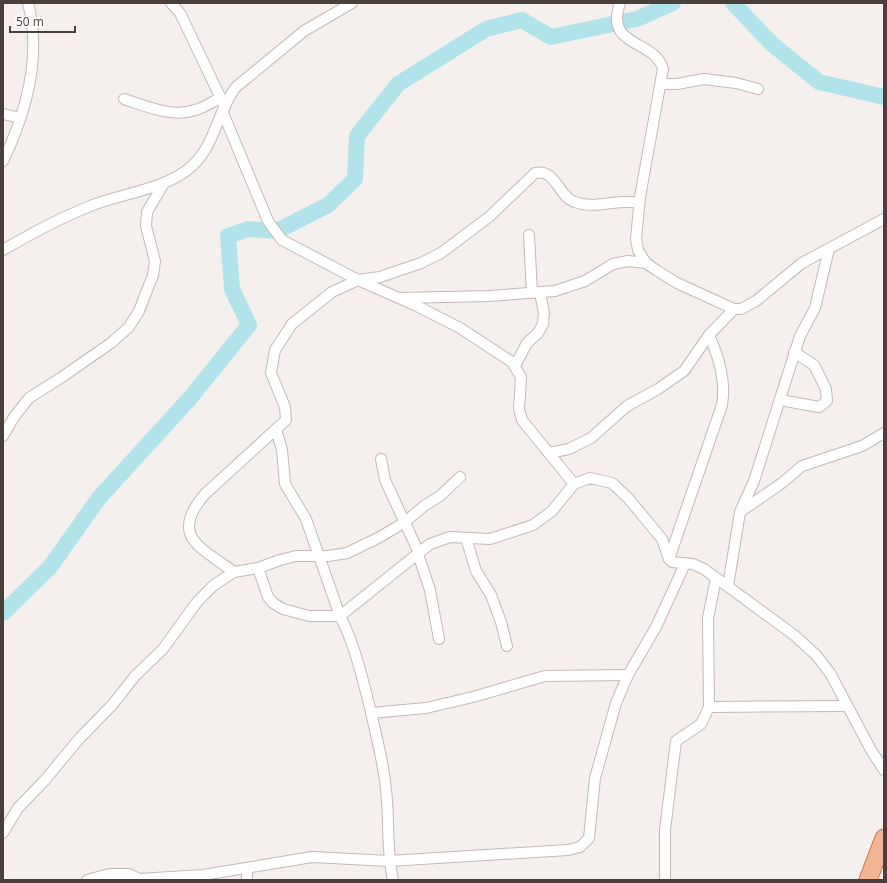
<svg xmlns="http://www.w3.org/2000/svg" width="887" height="883" font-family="'Open Sans',sans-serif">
  <rect width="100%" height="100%" fill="#f5f0ed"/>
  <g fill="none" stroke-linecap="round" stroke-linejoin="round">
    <!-- river -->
    <g stroke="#b0e4ea" stroke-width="16">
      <polyline points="733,3 772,44 819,82 884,97"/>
      <polyline points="3,613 50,567 99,498 191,397 249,325 232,289 228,236 248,229 277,231 328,205 355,179 357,136 398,84 486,29 522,20 551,37 637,19 673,3"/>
    </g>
    <defs>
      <g id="minor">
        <polyline points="171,3 180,13 225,107"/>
        <path d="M620 3C604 48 655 39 663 69L640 197 636 239 638 250 646 263 656 270 677 283 734 309H741L756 301 802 263 884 219"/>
        <polyline points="661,84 677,84 704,79 736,83 758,89"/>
        <path d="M124 99C146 106 172 118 195 110 204 108 212 102 220 98"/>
        <polyline points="223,113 268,221 282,240 358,280 417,306 460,328 512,362 521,377 519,409 522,420 574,484"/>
        <polyline points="3,114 20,118"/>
        <path d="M3 161C26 113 42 57 28 3"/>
        <polyline points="529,235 532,293"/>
        <path d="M3 250C32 233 62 217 93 205 124 193 167 189 192 166 216 144 217 111 236 87L304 31 352 3"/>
        <polyline points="401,298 489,296 555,291 585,281 613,264 628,261 646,263"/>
        <polyline points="515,366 527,343 538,333 543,324 544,313 540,293"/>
        <polyline points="780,400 819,407 827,401 826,389 814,365 794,352"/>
        <path d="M276 429 282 450 285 484 306 519 340 616C355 645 362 677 370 708 377 739 385 769 387 801 389 828 387 854 393 880"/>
        <polyline points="3,436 14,417 29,398 62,377 111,343 129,327 139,311 153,275 155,261 146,226 147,212 164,183"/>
        <polyline points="549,453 569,449 591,438 627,406 658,389 684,371 709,335 734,309"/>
        <polyline points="381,459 385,480 419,553"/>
        <polyline points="740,512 782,483 802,466 862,446 884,433"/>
        <polyline points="466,538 476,571 491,595 501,622 507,646"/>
        <polyline points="418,554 430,590 439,639"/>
        <path d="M669 559 722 405C726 380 719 358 709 335"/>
        <polyline points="258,568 268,597 273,603 283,609 309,616 340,616 430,544 450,537 490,539 533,525 552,511 574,484 590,478 612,483 628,498 662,539 669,559 672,562 693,564 704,569 794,635 816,655 830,673 871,750 884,770"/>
        <path d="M234 572C202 548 168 537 205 494L286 420 285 407 271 373 275 350 292 324 332 292 358 280 380 277 421 263 441 253 489 217 535 173C556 168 558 197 575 202 596 210 618 198 639 203"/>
        <polyline points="728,586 740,512 754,481 800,336 815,308 829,249"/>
        <polyline points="709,707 847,706"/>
        <polyline points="371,713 426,708 473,697 545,676 628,675"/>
        <polyline points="3,833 18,808 45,780 78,740 113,704 135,676 163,649 197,602 214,585 234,572 258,568 280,560 296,556 328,556 347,553 380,537 405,522 424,506 440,496 460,477"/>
        <polyline points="247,868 247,880"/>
        <polyline points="87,880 109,874 129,874 139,879 203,875 312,857 389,861 568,850 580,847 589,838 595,778 616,703 628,675 656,627 685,564"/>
        <polyline points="665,880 665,830 676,741 701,724 709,707 708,618 716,578"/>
      </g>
      <polyline id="trunk" points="868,880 884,838"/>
    </defs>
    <!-- minor casing -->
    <use href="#minor" stroke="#c3b8b3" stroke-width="12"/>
    <!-- trunk casing -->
    <use href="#trunk" stroke="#cf784d" stroke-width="19"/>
    <!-- minor -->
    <use href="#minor" stroke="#fff" stroke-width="10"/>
    <!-- trunk -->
    <use href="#trunk" stroke="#f2b792" stroke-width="17"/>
  </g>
  <!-- border -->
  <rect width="887" height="883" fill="none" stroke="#493f3b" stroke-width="8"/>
  <!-- scale -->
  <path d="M10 26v6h65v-6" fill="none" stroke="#493f3b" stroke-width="2"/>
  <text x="16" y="26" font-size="12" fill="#493f3b" stroke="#ffffff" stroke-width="3" paint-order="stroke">50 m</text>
</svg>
